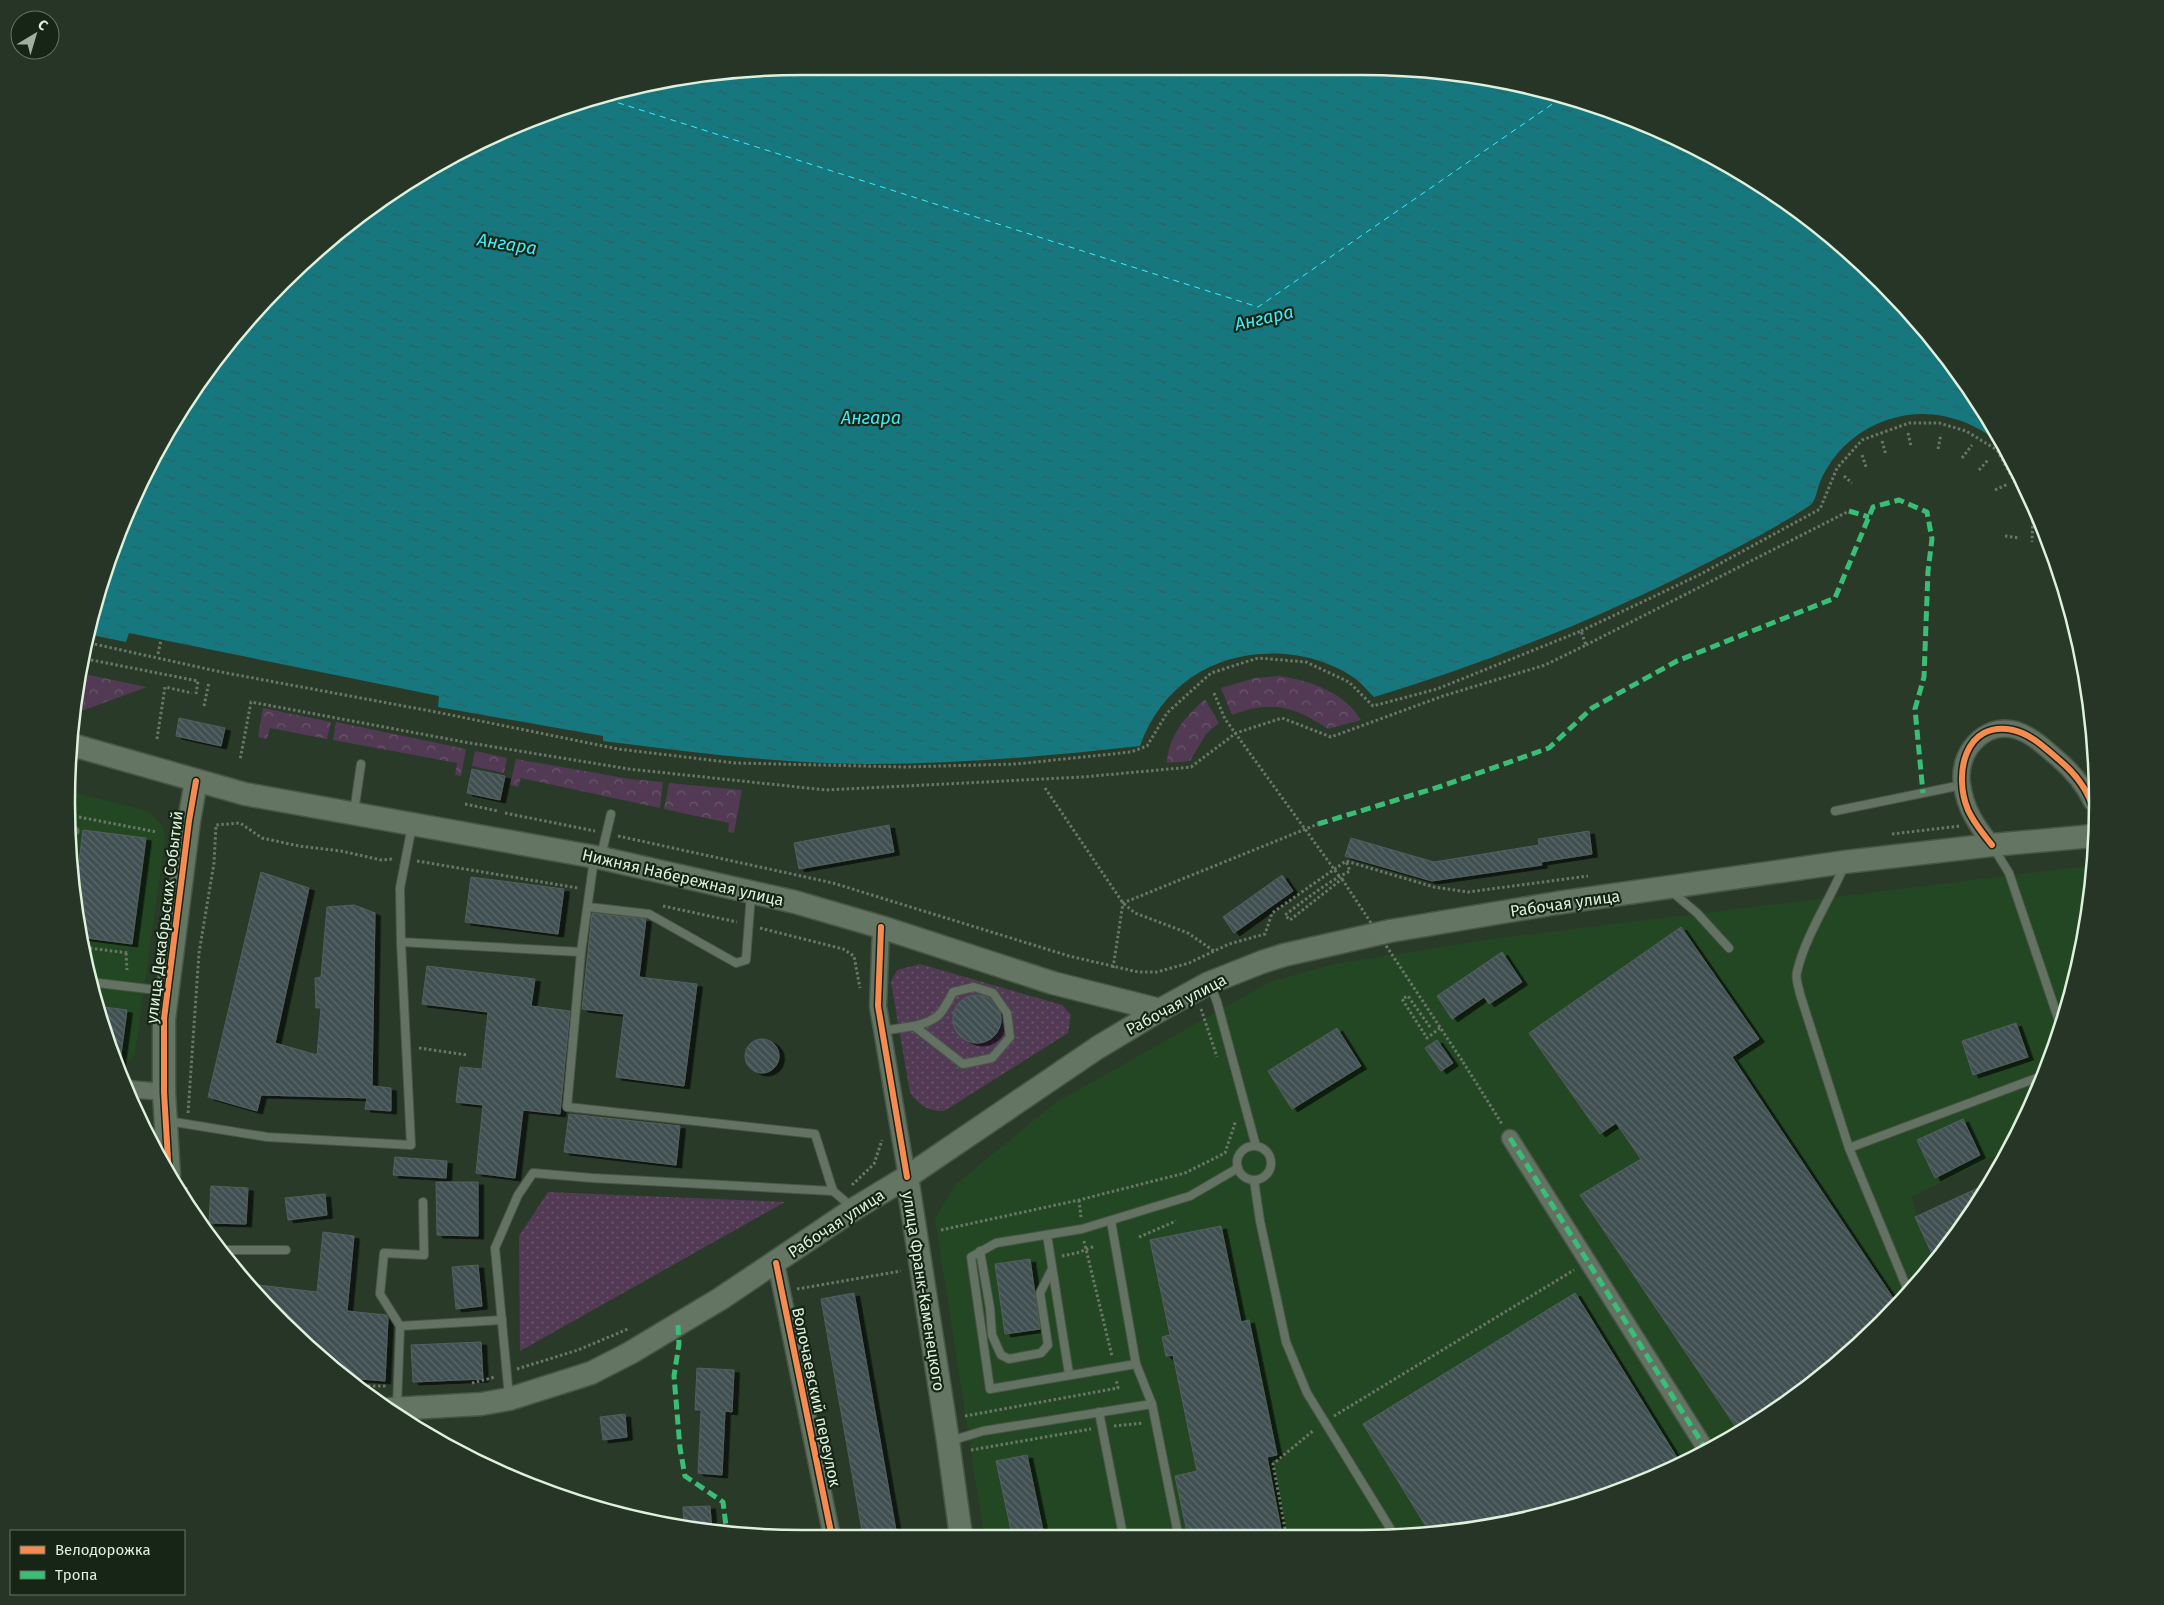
<svg xmlns="http://www.w3.org/2000/svg" width="2164" height="1605" font-family="'Fira Sans',sans-serif">
  <defs>
    <pattern id="grass-dots" width="8" height="8" patternUnits="userSpaceOnUse" patternTransform="scale(1.25)"><rect width="8" height="8" fill="#523a54"/><path d="M2 2h.1M6 6h.1" fill="none" stroke="#6a576c" stroke-width="1.8" stroke-linecap="round"/></pattern>
    <pattern id="forest-crowns" width="20" height="18" patternUnits="userSpaceOnUse" patternTransform="scale(1.25)"><rect width="20" height="18" fill="#523a54"/><path d="M2 6a3 3 0 1 1 6 0M12 15a3 3 0 1 1 6 0" fill="none" stroke="#6a576c"/></pattern>
    <pattern id="water-ripples" width="26" height="14" patternUnits="userSpaceOnUse" patternTransform="scale(1.25)"><rect width="26" height="14" fill="#16787e"/><path d="M2 4q2-2 4 0t4 0M15 11q2-2 4 0t4 0" fill="none" stroke="#2c6060"/></pattern>
    <pattern id="building-back-hatch" width="6" height="6" patternUnits="userSpaceOnUse" patternTransform="scale(1.25)"><rect width="6" height="6" fill="#414f51"/><path d="M-1 5l2 2M0 0l6 6M5-1l2 2" fill="none" stroke="#5c6969"/></pattern>
    <filter id="shadow"><feDropShadow dx="5.5" dy="3" stdDeviation="0" flood-color="#0009"/></filter>
  </defs>
  <rect width="100%" height="100%" fill="#293a28"/>
  <!-- built -->
  <g fill="#244723">
    <polygon points="68,791 144,810 154,816 164,829 165,840 135,1054 132,1059 119,1064 117,1064 105,1039 80,946 68,851"/>
    <polygon points="2088,866 2092,886 2091,899 2059,1039 2009,1149 1911,1197 1933,1263 1915,1288 1809,1387 1729,1440 1644,1483 1552,1514 1458,1532 984,1536 935,1218 956,1184 1055,1103 1270,982 1334,964 1500,938"/>
  </g>
  <!-- grass -->
  <g fill="url(#grass-dots)">
    <path d="M920 964 1062 1005 1071 1015 1068 1033 944 1111C929 1112 919 1105 910 1093L891 982 897 970Z"/>
    <polygon points="548,1192 785,1202 520,1351 519,1236"/>
  </g>
  <!-- forest -->
  <g fill="url(#forest-crowns)">
    <polygon points="79,673 147,687 73,714"/>
    <path d="M1280 676C1311 681 1344 692 1361 720L1328 729C1294 706 1271 700 1232 715L1221 688 1255 678Z"/>
    <path d="M1205 699 1219 723 1206 734 1190 761 1167 763C1168 736 1186 716 1205 699Z"/>
    <polygon points="263,708 331,722 327,739 270,728 267,739 258,737"/>
    <polygon points="336,722 466,749 461,776 455,775 457,763 333,740"/>
    <polygon points="475,751 507,758 504,773 472,766"/>
    <polygon points="516,759 630,779 663,782 660,808 521,778 518,787 510,785"/>
    <polygon points="669,783 742,790 734,833 728,832 729,823 664,809"/>
  </g>
  <!-- water -->
  <path fill="url(#water-ripples)" d="M1409 68 1552 91 1687 142 1771 190 1882 282 1946 355 2003 446C1974 420 1932 407 1894 418 1860 427 1834 450 1820 482 1817 489 1816 502 1809 506 1774 529 1735 549 1697 568 1594 621 1485 663 1374 697 1368 691 1363 685 1357 680 1340 667 1316 658 1294 655 1225 646 1164 679 1140 746 1050 756 959 764 868 764 779 764 691 752 603 741V736L438 707 439 696 129 633 126 642 87 634 105 566 142 477 190 393 249 317 317 249 434 165 520 122 612 91 706 73Z"/>
  <g fill="none" stroke-linecap="round" stroke-linejoin="round">
    <!-- ferry -->
    <polyline stroke="#37f0ff" stroke-width="1" stroke-dasharray="6 5" stroke-linecap="butt" points="597,96 1258,307 1564,96"/>
  </g>
  <!-- building -->
  <g fill="url(#building-back-hatch)" stroke="#535f5f" filter="url(#shadow)">
    <polygon points="179,718 225,728 221,746 176,736"/>
    <polygon points="472,769 505,776 500,800 467,793"/>
    <polygon points="889,825 894,852 799,869 794,843"/>
    <polygon points="83,830 146,838 132,944 79,937 72,884 76,885"/>
    <polygon points="1589,831 1592,854 1541,862 1542,865 1432,881 1345,856 1351,838 1434,862 1539,845 1538,839"/>
    <polygon points="261,872 309,888 275,1043 317,1055 321,1008 316,1008 315,978 321,977 327,907 354,905 375,913 372,1086 391,1088 391,1111 365,1109 367,1098 261,1095 257,1111 208,1097"/>
    <polygon points="1282,875 1293,891 1234,933 1223,917"/>
    <polygon points="471,877 564,889 558,934 465,922"/>
    <polygon points="592,913 646,919 639,977 697,984 684,1086 616,1077 624,1014 582,1009"/>
    <polygon points="1681,927 1759,1039 1732,1057 1897,1304 1809,1387 1740,1433 1580,1195 1641,1159 1616,1123 1600,1134 1529,1033"/>
    <polygon points="1502,952 1522,982 1489,1004 1484,997 1452,1019 1437,996"/>
    <polygon points="427,966 535,979 531,1006 570,1011 560,1114 523,1110 515,1178 476,1173 483,1105 456,1102 460,1067 482,1069 488,1012 422,1004"/>
    <circle cx="977" cy="1019" r="24"/>
    <polygon points="96,1006 127,1010 119,1069 105,1039"/>
    <polygon points="2016,1023 2028,1057 1973,1075 1962,1041"/>
    <polygon points="1337,1028 1361,1066 1292,1109 1268,1071"/>
    <circle cx="762" cy="1056" r="17"/>
    <polygon points="1437,1040 1453,1063 1441,1071 1425,1048"/>
    <polygon points="569,1114 680,1126 676,1165 564,1152"/>
    <polygon points="1963,1119 1980,1155 1935,1178 1917,1140"/>
    <polygon points="395,1157 447,1161 446,1178 393,1175"/>
    <polygon points="436,1182 478,1182 478,1236 437,1235"/>
    <polygon points="1991,1182 1935,1261 1915,1217"/>
    <polygon points="211,1186 248,1188 246,1224 209,1223"/>
    <polygon points="325,1194 327,1215 288,1220 285,1198"/>
    <polygon points="1221,1226 1241,1322 1249,1320 1277,1455 1267,1457 1282,1534 1202,1534 1201,1529 1187,1532 1175,1476 1197,1471 1173,1355 1166,1356 1162,1337 1170,1335 1150,1240"/>
    <polygon points="323,1232 354,1236 347,1311 386,1315 388,1318 385,1381 348,1378 317,1356 250,1284 317,1292"/>
    <polygon points="1030,1259 1040,1329 1005,1334 995,1264"/>
    <polygon points="478,1265 482,1306 456,1309 452,1267"/>
    <polygon points="854,1293 897,1536 863,1536 821,1299"/>
    <polygon points="1575,1293 1681,1464 1644,1483 1552,1514 1458,1532 1430,1533 1363,1424"/>
    <polygon points="481,1342 483,1379 413,1382 411,1345"/>
    <polygon points="697,1368 734,1370 732,1412 725,1411 722,1475 698,1473 701,1410 695,1410"/>
    <polygon points="625,1414 627,1437 603,1440 600,1417"/>
    <polygon points="1027,1455 1044,1535 1012,1535 996,1461"/>
    <polygon points="710,1506 712,1532 684,1528 683,1507"/>
  </g>
  <g fill="none" stroke-linecap="round" stroke-linejoin="round">
    <defs>
      <g id="lane">
        <polyline points="1835,811 1962,785"/>
        <polyline points="354,812 361,764"/>
        <polyline points="412,826 400,888 401,942 581,952"/>
        <polyline points="68,830 75,831"/>
        <polyline points="1993,847 2009,873 2061,1027"/>
        <polyline points="601,856 611,814"/>
        <polyline points="594,859 581,952 567,1107 815,1134 833,1191 852,1207"/>
        <path d="M1844 866C1830 900 1805 936 1797 972 1795 978 1799 988 1800 994L1849 1148 1909 1293"/>
        <polyline points="1671,891 1697,913 1729,948"/>
        <polyline points="588,907 649,914 736,963 746,960 751,894"/>
        <polyline points="90,982 165,991"/>
        <polyline points="1210,984 1217,1002 1256,1146"/>
        <path d="M974 987 993 993 1007 1013 1010 1037 992 1058 963 1064 914 1026C939 1020 941 1015 953 992Z"/>
        <polyline points="882,1031 914,1026"/>
        <polyline points="168,1121 267,1137 411,1145 401,942"/>
        <circle cx="1254" cy="1163" r="17"/>
        <polyline points="1849,1148 2042,1076"/>
        <polyline points="1254,1180 1260,1221 1286,1342 1307,1393 1393,1533"/>
        <polyline points="1111,1221 1136,1364 1152,1404 1178,1534"/>
        <polyline points="1047,1235 1069,1374"/>
        <polyline points="218,1250 286,1250"/>
        <polyline points="980,1251 990,1308 992,1335 1001,1355 1009,1359 1041,1353 1048,1345 1040,1293 1052,1269"/>
        <polyline points="400,1326 502,1320"/>
        <polyline points="1136,1364 990,1389 971,1257 996,1243 1082,1229 1190,1196 1238,1168"/>
        <polyline points="509,1397 495,1248 518,1195 533,1173 592,1178 833,1191"/>
        <polyline points="397,1407 400,1326 380,1294 384,1253 424,1255 423,1202"/>
        <polyline points="1099,1412 1123,1535"/>
        <polyline points="950,1441 983,1431 1152,1404"/>
      </g>
      <g id="street">
        <path d="M1992 845C1977 826 1965 809 1962 784 1957 754 1983 721 2016 730 2032 735 2044 747 2057 758 2071 770 2084 785 2092 802"/>
        <polyline points="881,927 878,1006 907,1177"/>
        <polyline points="128,1089 164,1092"/>
        <polyline points="1510,1138 1707,1451"/>
        <polyline points="776,1263 832,1537"/>
      </g>
      <g id="secondary">
        <polyline points="69,744 245,794 601,858 795,902 881,927 1053,983 1160,1010"/>
        <polyline points="169,1176 164,1092 164,1019 189,821 196,781"/>
        <polyline points="907,1177 948,1441 961,1536"/>
        <polyline points="391,1409 481,1404 509,1399 591,1373 630,1353 720,1299 854,1209 907,1177 1097,1048 1160,1010 1209,983 1262,962 1284,955 1390,931 1557,903 1845,862 1992,845 2093,836"/>
      </g>
    </defs>
    <!-- lane casing -->
    <use href="#lane" stroke="#485646" stroke-width="10"/>
    <!-- street casing -->
    <use href="#street" stroke="#485646" stroke-width="19"/>
    <!-- secondary casing -->
    <use href="#secondary" stroke="#485646" stroke-width="25"/>
    <!-- path -->
    <g stroke="#697668" stroke-width="3" stroke-dasharray="2.5 2.5" stroke-linecap="butt">
      <polyline points="1908,433 1911,446"/>
      <polyline points="1882,441 1886,455"/>
      <polyline points="1938,449 1941,434"/>
      <polyline points="1862,455 1866,467"/>
      <polyline points="1962,458 1972,445"/>
      <polyline points="1979,470 1988,460"/>
      <polyline points="1844,476 1852,483"/>
      <polyline points="1995,490 2008,484"/>
      <polyline points="2005,536 2020,538"/>
      <polyline points="1581,631 1699,575 1820,509 1837,468 1862,440 1909,423 1939,423 1966,431 1997,450 2033,515 2032,542"/>
      <polyline points="85,642 221,672 436,712 618,749 735,763 905,767 1016,764 1131,752 1147,746 1167,713 1211,673 1258,658 1306,662 1349,682 1373,706 1437,689 1581,631 1586,645 1545,665 1443,696 1331,737 1282,718 1236,733 1191,767 1083,777 826,790 629,769 464,742 251,702 240,760"/>
      <polyline points="1586,645 1849,511"/>
      <polyline points="158,654 161,640"/>
      <polyline points="81,658 198,681 196,694"/>
      <path d="M1214 693 1225 719 1339 876 1342 879 1290 920 1285 915C1306 899 1326 883 1350 871L1346 861"/>
      <polyline points="204,706 209,682"/>
      <polyline points="157,739 165,687 192,693"/>
      <polyline points="1045,788 1123,903 1135,913 1188,933 1214,951"/>
      <polyline points="465,804 498,811"/>
      <polyline points="505,813 595,831"/>
      <polyline points="79,817 157,832"/>
      <polyline points="1892,834 1960,826"/>
      <polyline points="618,836 833,883 1069,956 1138,972 1157,972 1189,963 1229,944 1265,934 1272,913 1346,861 1434,887 1468,892 1588,876"/>
      <polyline points="68,853 71,842"/>
      <polyline points="417,861 578,888"/>
      <polyline points="663,906 737,922"/>
      <polyline points="760,928 843,949 854,956 860,988"/>
      <polyline points="80,947 129,953"/>
      <polyline points="126,953 127,970"/>
      <polyline points="1113,968 1123,903 1318,824"/>
      <polyline points="1201,1009 1217,1057"/>
      <polyline points="1430,1027 1408,996 1402,999 1427,1038 1440,1028"/>
      <polyline points="419,1048 467,1055"/>
      <polyline points="1463,1062 1502,1124"/>
      <polyline points="188,1113 199,953 214,863 216,825 240,823 262,838 299,846 341,851 381,860 393,859"/>
      <polyline points="852,1185 874,1164 882,1140"/>
      <polyline points="186,1187 187,1204"/>
      <polyline points="1079,1200 1081,1217"/>
      <polyline points="941,1230 1079,1200 1185,1173 1225,1153 1236,1120"/>
      <polyline points="1139,1237 1176,1221"/>
      <polyline points="1084,1241 1112,1356"/>
      <polyline points="1062,1256 1077,1253 1095,1246"/>
      <polyline points="797,1289 901,1271"/>
      <polyline points="517,1369 578,1350 628,1329"/>
      <polyline points="472,1383 495,1377"/>
      <polyline points="358,1386 386,1386"/>
      <polyline points="965,1416 1118,1388 1116,1379"/>
      <polyline points="1334,1416 1574,1270"/>
      <polyline points="1114,1426 1143,1423"/>
      <polyline points="971,1450 1091,1429"/>
      <polyline points="1286,1534 1273,1464 1314,1430"/>
    </g>
    <!-- lane -->
    <use href="#lane" stroke="#647264" stroke-width="8"/>
    <!-- street -->
    <use href="#street" stroke="#647264" stroke-width="16"/>
    <!-- secondary -->
    <use href="#secondary" stroke="#647563" stroke-width="22"/>
    <!-- path-bridge -->
    <polyline stroke="#697668" stroke-width="3" stroke-dasharray="2.5 2.5" stroke-linecap="butt" points="1342,879 1463,1062"/>
    <!-- quiet -->
    <g stroke="#3abd76" stroke-width="5" stroke-dasharray="10 5" stroke-linecap="butt">
      <polyline points="1849,511 1869,517"/>
      <polyline points="1318,824 1442,786 1549,748 1592,708 1677,661 1835,598 1873,507 1899,500 1927,512 1932,539 1928,571 1924,677 1915,709 1923,793"/>
      <polyline points="1510,1138 1707,1451"/>
      <polyline points="678,1325 679,1344 674,1376 680,1448 685,1476 723,1502 727,1534"/>
    </g>
    <defs>
      <g id="cycleway">
        <path d="M1992 845C1983 834 1974 823 1968 810 1953 774 1965 720 2013 730 2031 734 2045 748 2058 759 2075 773 2089 791 2094 812"/>
        <polyline points="881,927 878,1006 907,1177"/>
        <polyline points="169,1176 164,1092 164,1019 189,821 196,781"/>
        <polyline points="776,1263 832,1537"/>
      </g>
    </defs>
    <!-- cycleway casing -->
    <use href="#cycleway" stroke="#162516" stroke-width="9"/>
    <!-- cycleway -->
    <use href="#cycleway" stroke="#f68b52" stroke-width="6"/>
  </g>
  <g text-anchor="middle" stroke-width="4.5" stroke-linejoin="round" paint-order="stroke">
    <!-- street labels -->
    <g font-size="16" fill="#def1dc" stroke="#162516">
      <text transform="translate(683 877) rotate(13)" y="6">Нижняя Набережная улица</text>
      <text transform="translate(1565 903) rotate(-8)" y="6">Рабочая улица</text>
      <text transform="translate(164 917) rotate(-83)" y="6">улица Декабрьских Событий</text>
      <text transform="translate(1176 1004) rotate(-28)" y="6">Рабочая улица</text>
      <text transform="translate(836 1223) rotate(-33)" y="6">Рабочая улица</text>
      <text transform="translate(924 1291) rotate(81)" y="6">улица Франк-Каменецкого</text>
      <text transform="translate(817 1397) rotate(78)" y="6">Волочаевский переулок</text>
    </g>
    <!-- water labels -->
    <g font-size="18" font-style="italic" fill="#37f0ff" stroke="#162516">
      <text transform="translate(507 244) rotate(9)" y="6">Ангара</text>
      <text transform="translate(1264 318) rotate(-13)" y="6">Ангара</text>
      <text x="871" y="424">Ангара</text>
    </g>
  </g>
  <!-- crop -->
  <path d="M0 0H2164V1605H0ZM802 75H1362A727 727 0 0 1 2089 802V803A727 727 0 0 1 1362 1530H802A727 727 0 0 1 75 803V802A727 727 0 0 1 802 75Z" fill="#263526" fill-rule="evenodd"/>
  <path fill="none" stroke="#def1dc" stroke-width="2.5" d="M802 75H1362A727 727 0 0 1 2089 802V803A727 727 0 0 1 1362 1530H802A727 727 0 0 1 75 803V802A727 727 0 0 1 802 75Z"/>
  <!-- legend -->
  <rect x="10" y="1530" width="175" height="65" fill="#162516" stroke="#667765"/>
  <rect x="20" y="1546" width="25" height="8" fill="#f68b52" stroke="#667765"/>
  <text x="55" y="1555" font-size="15" fill="#def1dc">Велодорожка</text>
  <rect x="20" y="1571" width="25" height="8" fill="#3abd76" stroke="#667765"/>
  <text x="55" y="1580" font-size="15" fill="#def1dc">Тропа</text>
  <!-- north arrow -->
  <g transform="translate(35 35) rotate(38)"><circle r="24" fill="#162516" stroke="#667765"/>
  <path d="M0-4L9 19L0 12L-9 19Z" fill="#9fb19d"/>
  <text y="-8" font-size="14" font-weight="bold" text-anchor="middle" fill="#def1dc">С</text>
  </g>
</svg>
